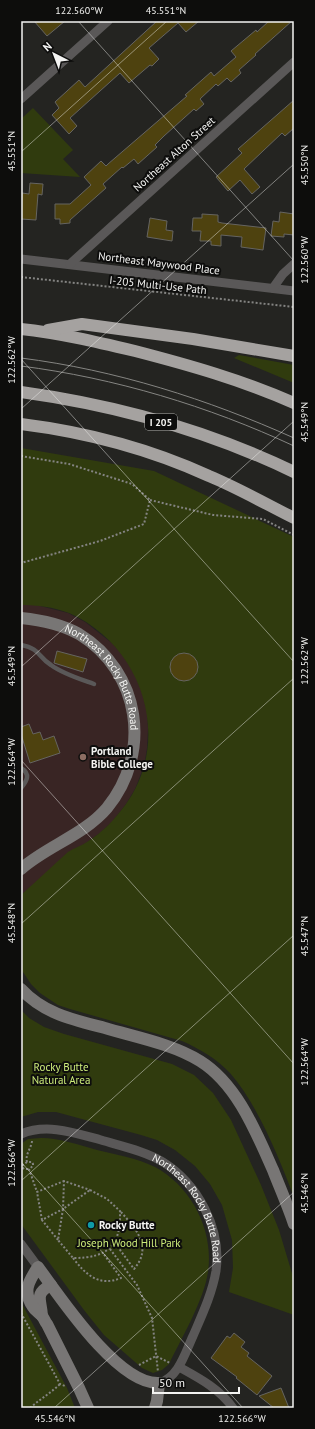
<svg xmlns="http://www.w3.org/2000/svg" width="315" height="1429" font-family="'PT Sans',sans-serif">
  <rect width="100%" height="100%" fill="#242421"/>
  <!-- education -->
  <polygon fill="#392524" points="21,605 36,605 68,613 85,622 113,644 125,658 135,674 142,692 147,711 148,729 147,748 144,766 135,789 126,804 113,821 100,833 86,843 21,895"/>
  <!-- green -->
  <g fill="#303b0e">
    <polygon points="33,108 73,150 63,159 80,177 21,173 21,119"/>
    <polygon points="239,355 294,365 294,383 234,358"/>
    <path d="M21 448 154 471 294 537V1197C279 1158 258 1105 230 1073 217 1059 200 1049 182 1041L70 1009 58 1005 40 993 31 984 21 969V895C37 881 52 866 68 852 74 848 81 846 87 842 103 832 115 819 126 804 173 738 142 645 69 613 53 607 37 605 21 605Z"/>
    <polygon points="21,1010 29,1018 44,1027 64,1034 172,1064 194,1075 213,1093 231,1120 261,1185 279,1230 294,1280 294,1315 229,1292 233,1268 232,1240 222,1205 210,1184 195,1166 175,1150 157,1140 141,1135 56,1112 38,1112 21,1117"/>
    <path d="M41 1138C60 1138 79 1145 97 1150 117 1155 137 1158 155 1167 192 1187 214 1231 208 1272 204 1300 182 1337 169 1364L162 1370 153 1373 142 1368 104 1335 84 1310 21 1224V1144L28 1139Z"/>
    <polygon points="21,1302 67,1388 75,1408 21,1408"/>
  </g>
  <!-- building -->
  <g fill="#4e420f" stroke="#656461">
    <polygon points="34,21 65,21 47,36"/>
    <polygon points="157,21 199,21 186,32 178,23 149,48 159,59 152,66 150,65 129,83 120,73 70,118 77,126 69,134 52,115 59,108 55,102 79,80 85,87"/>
    <polygon points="269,21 292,21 255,54 256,55 239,70 241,73 231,82 227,78 218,86 216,84 200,99 204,104 196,111 194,109 164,136 155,145 157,147 138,164 134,159 123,168 122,167 103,184 106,188 70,220 70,223 60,224 60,219 55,219 55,204 70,204 91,185 84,177 101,161 106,166 108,164 187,96 185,95 211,72 214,76 236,57 231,51 256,30 257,32"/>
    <polygon points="294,100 294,128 285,136 282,133 244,169 260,187 252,194 240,180 228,191 216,177 242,153 238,149"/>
    <polygon points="30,183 43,184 42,195 38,194 36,220 21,219 22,193 29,194"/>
    <polygon points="280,212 294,214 294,235 284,234 284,237 271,236 273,221 279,222"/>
    <polygon points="202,214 218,215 218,222 222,223 266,228 263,250 241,247 242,237 221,235 221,246 211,245 211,241 200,241 201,231 192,231 193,218 202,218"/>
    <polygon points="150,218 167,221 166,230 173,231 172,241 147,237"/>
    <polygon points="57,651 87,659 83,672 54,663"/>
    <circle cx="184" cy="667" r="14"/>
    <polygon points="29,724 33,734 40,732 43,740 54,736 60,753 30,763 21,734 21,727"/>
    <polygon points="234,1333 245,1342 241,1347 249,1353 247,1356 272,1376 257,1395 236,1378 237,1377 211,1358 227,1336 230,1338"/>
    <polygon points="281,1388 289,1408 274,1408 259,1396"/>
  </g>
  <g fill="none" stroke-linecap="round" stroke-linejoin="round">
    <!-- path -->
    <g stroke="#848482" stroke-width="2" stroke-dasharray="2 2" stroke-linecap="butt">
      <polyline points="21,277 294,307"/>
      <polyline points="21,456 69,464 132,484 150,500 144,524 100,541 21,563"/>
      <polyline points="150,500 213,515 263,519 294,535"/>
      <path d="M32 1141C31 1149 25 1154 27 1162H32L33 1164V1166L29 1169 37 1192"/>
      <polyline points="27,1162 23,1165 22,1167 24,1169 29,1169"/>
      <path d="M90 1190 107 1199 120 1211C121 1246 108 1258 73 1258L58 1240 63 1209Z"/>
      <polyline points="42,1220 37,1192 64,1181"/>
      <polyline points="58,1240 42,1220 63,1209 64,1181 90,1190"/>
      <path d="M115 1243 134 1269C153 1247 136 1229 121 1212"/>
      <polyline points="110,1249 137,1285 152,1318 158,1372"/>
      <path d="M73 1258C86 1275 99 1287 121 1278L103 1253"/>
      <polyline points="21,1313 60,1384 65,1386"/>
      <polyline points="139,1365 156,1356 170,1363"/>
      <path d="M30 1408C40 1399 51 1393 60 1384"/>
    </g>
    <!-- lane -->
    <g stroke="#5a5858" stroke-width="4.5">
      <path d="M21 645C41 649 37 656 51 665 63 674 80 679 94 684"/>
      <path d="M21 768C31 774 27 781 21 788"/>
    </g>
    <!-- street -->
    <g stroke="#5a5858" stroke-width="9">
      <polyline points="21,99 108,21"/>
      <polyline points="21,259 294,291"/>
      <polyline points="70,264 294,62"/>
      <polyline points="273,288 283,274 294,264"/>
      <path id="s1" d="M21 1134C47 1123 75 1133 101 1140 121 1146 145 1151 163 1162 198 1184 222 1229 216 1271 212 1294 202 1315 193 1336 185 1353 179 1377 159 1383"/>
      <polyline points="21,1244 38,1267"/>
      <path d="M179 1367C199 1378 220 1389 233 1408"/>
    </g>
    <!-- secondary -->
    <g stroke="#787675" stroke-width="12">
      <path id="s2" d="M21 618C41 620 61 624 79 634 141 672 152 753 107 808 84 835 47 846 21 869"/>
      <path d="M21 989C44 1014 74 1020 105 1028 135 1037 173 1044 200 1061 237 1084 256 1132 273 1170 280 1188 288 1206 294 1224"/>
      <path d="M42 1316C41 1299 34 1294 51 1285"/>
      <path d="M88 1408 79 1388 47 1324C45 1322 44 1318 42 1316 40 1313 35 1311 33 1307 22 1291 29 1281 38 1267 60 1297 118 1385 159 1383L157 1401 155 1408"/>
    </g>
    <!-- highway -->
    <g stroke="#a5a2a0" stroke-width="12">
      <path d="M21 329C59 333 97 342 135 351 189 365 242 380 294 403"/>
      <polyline points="48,330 82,324 193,339 294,356"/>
      <path d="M21 392C115 405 209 431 294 472"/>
      <path d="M21 424C85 432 150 449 209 476 238 488 266 504 294 518"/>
    </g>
    <!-- tram -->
    <g stroke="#858582" stroke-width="1">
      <path d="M21 358C116 370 207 399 294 438"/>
      <path d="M21 366C115 378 208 406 294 446"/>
    </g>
  </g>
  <!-- ticks -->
  <path fill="none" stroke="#f4f4f2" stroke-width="1" stroke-opacity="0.45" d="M78 21 294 261M21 152 167 21M21 359 294 662M21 409 294 164M21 667 294 421M21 760 294 1064M21 924 294 678M21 1162 243 1408M21 1181 294 935M54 1408 294 1192"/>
  <!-- markers -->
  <circle fill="#8d6e63" stroke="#0d0d0c" stroke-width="1.5" cx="83" cy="757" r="4"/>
  <circle fill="#0f9aa8" stroke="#0d0d0c" stroke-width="1.5" cx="91" cy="1225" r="4"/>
  <g text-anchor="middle" stroke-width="4" stroke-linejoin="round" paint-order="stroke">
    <!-- shield labels -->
    <rect fill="#0d0d0c" stroke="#afafad" stroke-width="1" x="145" y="414" width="32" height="16" rx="3"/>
    <g font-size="10" font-weight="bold" fill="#f4f4f2">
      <text x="161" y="426">I 205</text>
    </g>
    <!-- street labels -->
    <g font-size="11" fill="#f4f4f2" stroke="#0d0d0c">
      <text transform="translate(174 154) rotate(-42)" y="4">Northeast Alton Street</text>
      <text transform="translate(159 263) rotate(7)" y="4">Northeast Maywood Place</text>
      <text transform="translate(158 285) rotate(6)" y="4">I-205 Multi-Use Path</text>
      <text dy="4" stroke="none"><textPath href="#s2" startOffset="111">Northeast Rocky Butte Road</textPath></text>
      <text dy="4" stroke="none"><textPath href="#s1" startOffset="202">Northeast Rocky Butte Road</textPath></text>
    </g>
    <!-- poi labels -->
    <g font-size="11" font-weight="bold" fill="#f4f4f2" stroke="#0d0d0c" text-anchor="start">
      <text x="91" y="755">Portland<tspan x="91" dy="13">Bible College</tspan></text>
      <text x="99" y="1229">Rocky Butte</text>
    </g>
    <!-- park labels -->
    <g font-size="11" fill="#ceed7b" stroke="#0d0d0c">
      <text x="61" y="1071">Rocky Butte<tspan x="61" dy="13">Natural Area</tspan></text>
      <text x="129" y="1247">Joseph Wood Hill Park</text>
    </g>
  </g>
  <!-- border -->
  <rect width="315" height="1429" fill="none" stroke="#0d0d0c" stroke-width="44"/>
  <!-- north arrow -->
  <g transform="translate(54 54) rotate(318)" stroke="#0d0d0c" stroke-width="3" paint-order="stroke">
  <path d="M0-3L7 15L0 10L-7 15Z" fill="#f4f4f2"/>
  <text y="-6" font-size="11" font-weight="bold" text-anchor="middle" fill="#f4f4f2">N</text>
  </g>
  <!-- scale -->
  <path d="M153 1387v6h86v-6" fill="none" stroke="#f4f4f2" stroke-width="2"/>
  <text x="159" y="1387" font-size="12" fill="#f4f4f2" stroke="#0d0d0c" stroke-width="3" paint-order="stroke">50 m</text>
  <rect x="22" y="22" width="271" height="1385" fill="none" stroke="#f4f4f2" stroke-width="1.5"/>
  <g font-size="10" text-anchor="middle" fill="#f4f4f2">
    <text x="79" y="14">122.560°W</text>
    <text x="166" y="14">45.551°N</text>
    <text transform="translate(11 151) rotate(-90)" y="4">45.551°N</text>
    <text transform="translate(304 165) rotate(-90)" y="4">45.550°N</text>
    <text transform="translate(304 260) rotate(-90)" y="4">122.560°W</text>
    <text transform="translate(11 360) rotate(-90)" y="4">122.562°W</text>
    <text transform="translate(304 422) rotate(-90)" y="4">45.549°N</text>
    <text transform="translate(304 661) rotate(-90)" y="4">122.562°W</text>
    <text transform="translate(11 666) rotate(-90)" y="4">45.549°N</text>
    <text transform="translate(11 762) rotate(-90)" y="4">122.564°W</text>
    <text transform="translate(11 923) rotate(-90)" y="4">45.548°N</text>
    <text transform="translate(304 936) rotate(-90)" y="4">45.547°N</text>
    <text transform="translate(304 1062) rotate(-90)" y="4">122.564°W</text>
    <text transform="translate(11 1163) rotate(-90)" y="4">122.566°W</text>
    <text transform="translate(304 1193) rotate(-90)" y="4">45.546°N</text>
    <text x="55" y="1422">45.546°N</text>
    <text x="242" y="1422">122.566°W</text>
  </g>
</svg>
